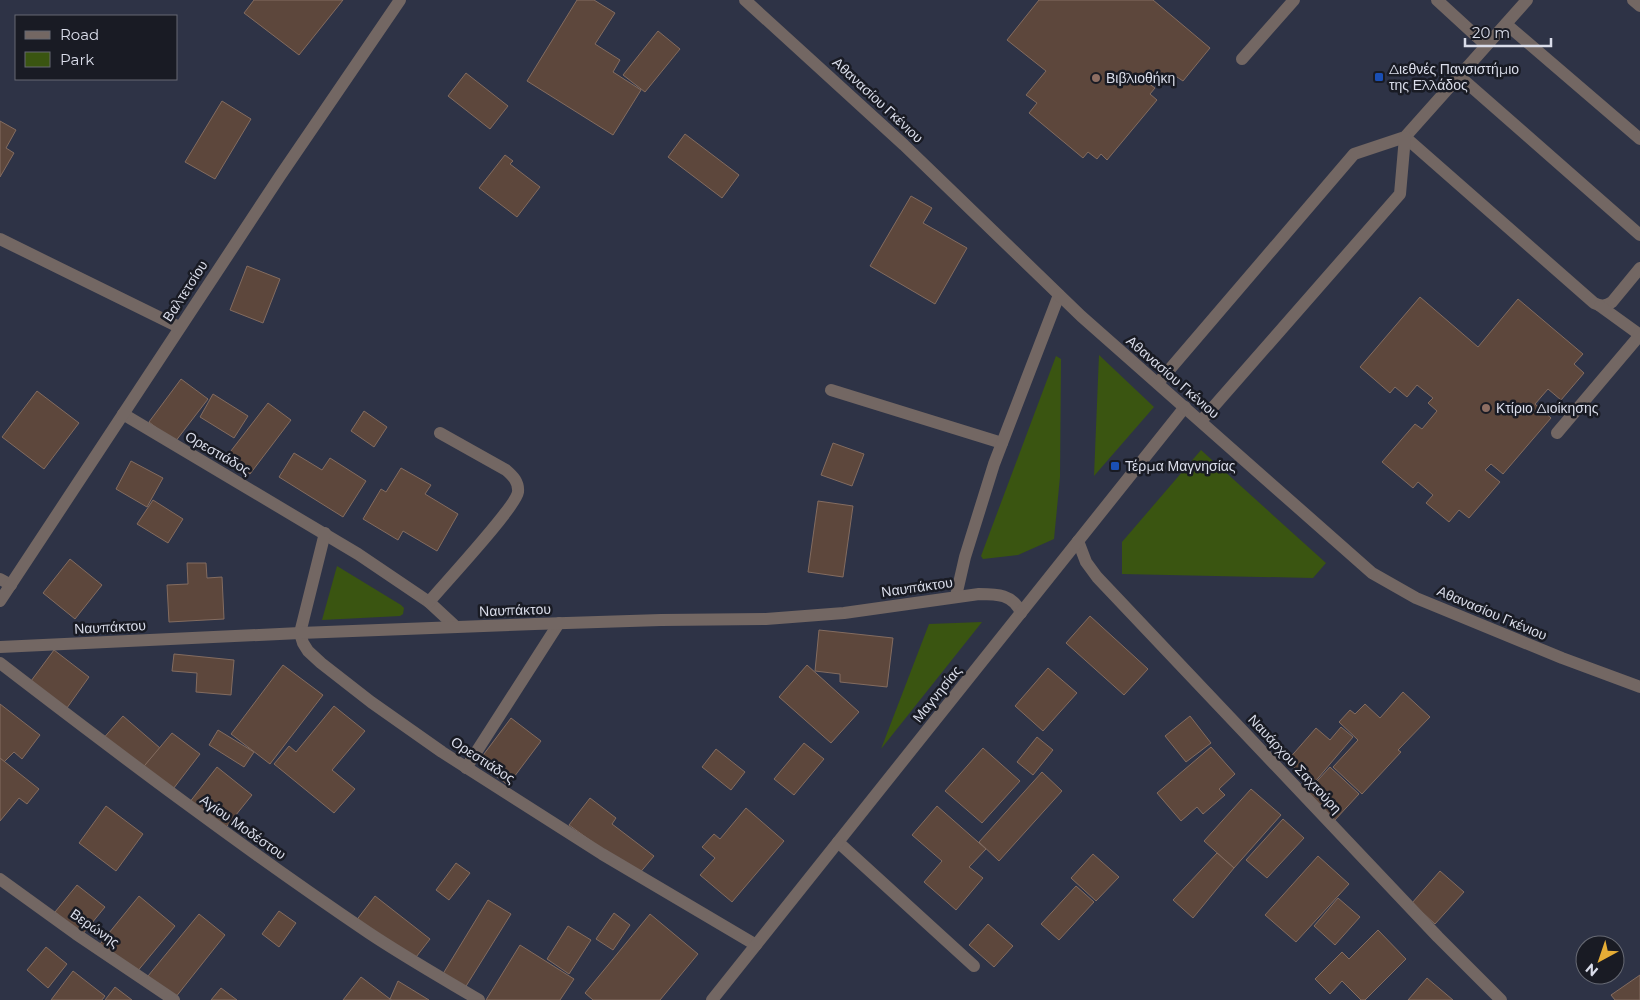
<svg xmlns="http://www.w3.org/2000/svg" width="1640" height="1000" font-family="Montserrat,sans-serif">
  <rect width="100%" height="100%" fill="#2e3346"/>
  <!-- green -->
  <g fill="#3a5511">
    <polygon points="1099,355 1154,407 1094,476"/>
    <polygon points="1056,356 1061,359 1060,477 1054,539 1018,555 983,559 981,556"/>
    <polygon points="1201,450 1326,563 1313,578 1122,574 1122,542"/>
    <polygon points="337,566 401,605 404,608 403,614 400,616 322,620"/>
    <polygon points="982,622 881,749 929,624"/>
  </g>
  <!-- building -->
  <g fill="#5d473c" stroke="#836c60">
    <polygon points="254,0 343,0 299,55 244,13"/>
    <polygon points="577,0 594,0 615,13 595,44 620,60 613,72 641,90 613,135 527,81"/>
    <polygon points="1039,0 1153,0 1210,48 1183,81 1171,73 1163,82 1154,75 1148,83 1155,88 1150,94 1157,100 1107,160 1101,154 1097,159 1088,152 1083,158 1029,113 1037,103 1026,95 1046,71 1007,40"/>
    <polygon points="658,31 680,49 645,92 623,75"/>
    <polygon points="466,73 508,106 490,129 448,96"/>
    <polygon points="222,101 251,119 215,179 185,162"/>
    <polygon points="0,121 16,130 6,148 14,153 0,177"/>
    <polygon points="685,134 739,175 722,198 668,157"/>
    <polygon points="505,155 513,161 510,164 540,187 517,217 479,188"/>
    <polygon points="911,196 932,208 923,223 967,248 935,304 870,266"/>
    <polygon points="247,266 280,279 263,323 230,310"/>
    <polygon points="1420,297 1478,347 1518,299 1583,354 1574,364 1584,373 1561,400 1548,389 1535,404 1551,418 1503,474 1491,464 1485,470 1500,482 1469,518 1459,510 1449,522 1426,503 1433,495 1418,482 1413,488 1382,462 1415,424 1422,429 1437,411 1428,403 1433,398 1417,385 1407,397 1395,387 1390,393 1360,367"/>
    <polygon points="181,379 208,399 175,442 149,422"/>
    <polygon points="37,391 79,423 44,469 2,437"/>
    <polygon points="213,394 248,416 234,438 200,417"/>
    <polygon points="268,403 291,420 250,474 227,456"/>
    <polygon points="364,411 387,427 374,447 351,431"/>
    <polygon points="833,443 864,454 852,486 821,475"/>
    <polygon points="294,453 322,470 330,458 366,481 343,517 279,477"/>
    <polygon points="131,461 163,478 147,507 116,489"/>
    <polygon points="401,468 431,485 425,494 458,514 437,551 403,531 398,540 363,519 381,489 386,492"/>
    <polygon points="153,500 183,519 168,543 137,524"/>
    <polygon points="818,501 853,506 843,577 808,572"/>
    <polygon points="70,559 102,585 75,619 43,593"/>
    <polygon points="187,563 206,563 207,578 222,577 224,619 169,622 167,585 188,584"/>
    <polygon points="1090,616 1148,669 1124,695 1066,643"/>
    <polygon points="819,630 893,638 887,687 840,682 840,674 815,671"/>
    <polygon points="54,650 89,677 64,712 28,685"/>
    <polygon points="174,654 234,660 231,695 196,692 197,673 172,671"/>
    <polygon points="283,665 323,695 270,764 231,734"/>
    <polygon points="807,665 859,712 831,743 779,697"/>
    <polygon points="1048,668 1077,693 1043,731 1015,706"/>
    <polygon points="1403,692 1430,717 1398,750 1401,752 1362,794 1333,767 1358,740 1339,722 1350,710 1355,714 1365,704 1380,718"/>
    <polygon points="0,704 40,735 22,759 14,752 4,762 0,758"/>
    <polygon points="334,706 365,731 332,770 355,789 334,813 274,764 289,746 296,752"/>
    <polygon points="123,716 160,748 140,771 101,741"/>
    <polygon points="1190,716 1211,743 1186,762 1165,736"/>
    <polygon points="511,718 541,741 508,785 478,762"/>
    <polygon points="1341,727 1353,737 1313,784 1287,761 1316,728 1330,740"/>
    <polygon points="218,730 254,752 244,767 209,745"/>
    <polygon points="172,733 200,754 170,793 140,771"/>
    <polygon points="1037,737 1053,750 1033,775 1017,762"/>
    <polygon points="804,743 824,759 794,795 774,779"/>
    <polygon points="1211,747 1235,774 1219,789 1225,795 1203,814 1197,807 1181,821 1157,793"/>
    <polygon points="983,748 1020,781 982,823 945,791"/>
    <polygon points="716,749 745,772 731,790 702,767"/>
    <polygon points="0,758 39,789 27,804 19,798 0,821"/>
    <polygon points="217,767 252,795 223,831 189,803"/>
    <polygon points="1330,767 1359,794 1334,821 1305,794"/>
    <polygon points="1042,772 1062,791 999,861 979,842"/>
    <polygon points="1251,789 1281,815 1234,868 1204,841"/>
    <polygon points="590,798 616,818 612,824 654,856 638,875 569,825"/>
    <polygon points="106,806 143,834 116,871 79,843"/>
    <polygon points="937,806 986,849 969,867 983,878 956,910 924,882 942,861 912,835"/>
    <polygon points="746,808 784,841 732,902 700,875 715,858 702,847 714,834 720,839"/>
    <polygon points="1283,819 1304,838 1267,878 1246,860"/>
    <polygon points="1217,853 1234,868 1193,918 1173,900"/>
    <polygon points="1093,854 1119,877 1096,901 1071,878"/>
    <polygon points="1318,856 1349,884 1296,942 1265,915"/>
    <polygon points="456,863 470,873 449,900 436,890"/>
    <polygon points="1440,871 1464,892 1435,924 1412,903"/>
    <polygon points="77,885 105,907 82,935 55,912"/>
    <polygon points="1076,886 1094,902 1059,940 1041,924"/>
    <polygon points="139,896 175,926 136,973 100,944"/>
    <polygon points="375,896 430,939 413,961 355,922"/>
    <polygon points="1338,898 1360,917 1335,945 1314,926"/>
    <polygon points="488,900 511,914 463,991 441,977"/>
    <polygon points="279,911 296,923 279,947 262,934"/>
    <polygon points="614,913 630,925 613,950 596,939"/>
    <polygon points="199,914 225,935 175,998 148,976"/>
    <polygon points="650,914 698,954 660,1000 593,1000 585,993"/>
    <polygon points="988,924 1013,946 994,967 969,945"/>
    <polygon points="568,926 591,940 569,974 547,959"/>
    <polygon points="1378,930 1406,959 1365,1000 1361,1000 1342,981 1330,994 1315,979 1342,952 1349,959"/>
    <polygon points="520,945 574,979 560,1000 486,1000"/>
    <polygon points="46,947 67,964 48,988 27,970"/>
    <polygon points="73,971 105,996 102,1000 51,1000"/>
    <polygon points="1640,975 1640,1000 1615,1000 1611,995"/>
    <polygon points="361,977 390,999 390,1000 343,1000"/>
    <polygon points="1427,978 1453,1000 1408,1000"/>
    <polygon points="398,981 429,1000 392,1000 390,999"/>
    <polygon points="115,987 132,1000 105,1000"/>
    <polygon points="221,988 237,1000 211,1000"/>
  </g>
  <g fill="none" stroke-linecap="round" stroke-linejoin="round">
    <!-- service -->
    <g stroke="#736763" stroke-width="12">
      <polyline points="1437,0 1486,45"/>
      <polyline points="1633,0 1640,6"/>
      <polyline points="1506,24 1640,139"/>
      <polyline points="1242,59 1294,0"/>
      <polyline points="1459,76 1640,235"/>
      <path d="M1405 137 1594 303C1601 307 1606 306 1612 302L1640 268"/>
      <polyline points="1158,383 1354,154 1405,137 1527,0"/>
      <polyline points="831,390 1002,443"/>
      <polyline points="1201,421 1400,194 1405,137"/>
      <polyline points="1557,433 1640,335 1600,306"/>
      <polyline points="466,768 559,623"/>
    </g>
    <!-- minor -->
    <g stroke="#736763" stroke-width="12">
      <polyline points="0,239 179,327"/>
      <polyline points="123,414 358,554 429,602 456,627"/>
      <polyline points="325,533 300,633 303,643 308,651 321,663 371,702 442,752 602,854 756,945"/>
      <polyline points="1078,541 1086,562 1097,577 1438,937 1501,1000"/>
      <polyline points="0,579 11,585"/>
      <polyline points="956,596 965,557 994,464 1059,295"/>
      <path d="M429 602C443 585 516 507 518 492 519 482 513 476 506 470L440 433"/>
      <path d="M0 647 300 633 535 624 661 620 766 619 844 613 979 594C997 594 1013 594 1021 613"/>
      <path d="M0 663C121 756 243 848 369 933 405 957 442 978 479 1000"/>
      <polyline points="838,842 974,966"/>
      <polyline points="0,879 76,934 174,1000"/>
      <polyline points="712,1000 1185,407"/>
    </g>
    <!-- tertiary -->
    <g stroke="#736763" stroke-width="12">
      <polyline points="745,0 904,145 1081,316 1372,573 1416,598 1562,658 1640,687"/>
      <polyline points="0,601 280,176 400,0"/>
    </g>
  </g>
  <!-- markers -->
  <g fill="#1a4fb4" stroke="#191b24" stroke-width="2">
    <rect x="1374" y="72" width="10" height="10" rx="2.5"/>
    <rect x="1110" y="461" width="10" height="10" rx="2.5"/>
  </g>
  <g fill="#8d6e63" stroke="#191b24" stroke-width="2">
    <circle cx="1096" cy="78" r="5"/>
    <circle cx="1486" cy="408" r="5"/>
  </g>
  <g text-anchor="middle" stroke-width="5" stroke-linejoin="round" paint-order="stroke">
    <!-- poi labels -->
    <g font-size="14" fill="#daddea" stroke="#191b24" text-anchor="start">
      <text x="1389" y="74">Διεθνές Πανσιστήμιο<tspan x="1389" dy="16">της Ελλάδος</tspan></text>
      <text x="1106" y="83">Βιβλιοθήκη</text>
      <text x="1496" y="413">Κτίριο Διοίκησης</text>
      <text x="1125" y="471">Τέρμα Μαγνησίας</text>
    </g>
    <!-- street labels -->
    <g font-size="14" fill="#daddea" stroke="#191b24">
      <text transform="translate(878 100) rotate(43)" y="5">Αθανασίου Γκένιου</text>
      <text transform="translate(185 291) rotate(-57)" y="5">Βαλτετσίου</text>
      <text transform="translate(1173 377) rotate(41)" y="5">Αθανασίου Γκένιου</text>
      <text transform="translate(218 453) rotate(30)" y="5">Ορεστιάδος</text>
      <text transform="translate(917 587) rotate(-8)" y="5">Ναυπάκτου</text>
      <text transform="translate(515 610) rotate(-2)" y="5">Ναυπάκτου</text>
      <text transform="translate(1492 613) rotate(23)" y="5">Αθανασίου Γκένιου</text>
      <text transform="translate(110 627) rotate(-3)" y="5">Ναυπάκτου</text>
      <text transform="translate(937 694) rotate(-51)" y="5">Μαγνησίας</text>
      <text transform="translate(483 760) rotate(33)" y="5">Ορεστιάδος</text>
      <text transform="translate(1295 764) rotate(47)" y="5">Ναυάρχου Σαχτούρη</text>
      <text transform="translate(243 827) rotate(35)" y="5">Αγίου Μοδέστου</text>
      <text transform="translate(95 928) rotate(35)" y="5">Βερώνης</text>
    </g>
  </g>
  <!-- legend -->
  <rect x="15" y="15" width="162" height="65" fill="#191b24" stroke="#666973"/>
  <rect x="25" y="31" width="25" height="8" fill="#736763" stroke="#666973"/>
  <text x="60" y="40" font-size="15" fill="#daddea">Road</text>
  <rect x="25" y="52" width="25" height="15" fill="#3a5511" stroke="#666973"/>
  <text x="60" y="65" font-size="15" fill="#daddea">Park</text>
  <!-- north arrow -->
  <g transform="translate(1600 960) rotate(220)"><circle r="24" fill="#191b24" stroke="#666973"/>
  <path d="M0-4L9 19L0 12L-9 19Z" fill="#e6ad36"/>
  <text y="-8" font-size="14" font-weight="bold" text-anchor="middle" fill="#daddea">N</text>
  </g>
  <!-- scale -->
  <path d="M1465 38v8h86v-8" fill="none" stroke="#daddea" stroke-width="2.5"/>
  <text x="1472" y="38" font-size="15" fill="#daddea" stroke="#191b24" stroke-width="4" paint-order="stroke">20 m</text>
</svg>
